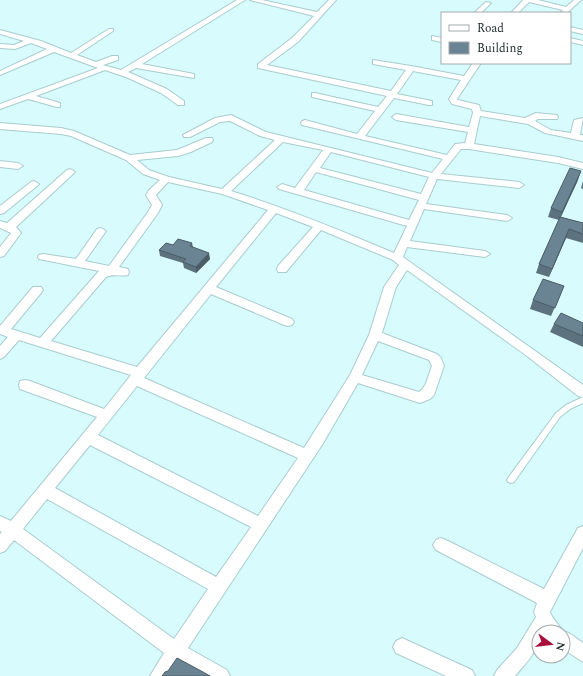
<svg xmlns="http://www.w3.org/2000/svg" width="583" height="676" font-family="Spectral,serif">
  <rect width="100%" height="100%" fill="#d8fcfe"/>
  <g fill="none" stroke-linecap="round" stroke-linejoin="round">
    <defs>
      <polygon id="lane" points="583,397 583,403 570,409 560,417 514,482 511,483 508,482 507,480 508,478 556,413 566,405"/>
      <g id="street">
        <polygon points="237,0 245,0 142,64 194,74 194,78 136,68 128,72 167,89 184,101 184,105 178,105 161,93 126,77 105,70 36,96 60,103 60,107 57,107 28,99 0,109 0,104 98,68 54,52 0,75 0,71 47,49 31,43 15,49 0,48 0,44 14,45 24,41 0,34 0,30 41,41 71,53 109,29 113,29 113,31 77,55 96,62 112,56 118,56 118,60 103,65 121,70"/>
        <path d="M250 0H262L317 12 329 0H336L298 42 267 65 391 91 406 70 373 64V60L411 66 464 76 473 63H481L457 99 458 100 479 105 481 111 525 118 536 113 557 115 558 117 557 119H538L535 121 551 130 571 133 574 120 583 118 580 135H583V141L545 133 528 124 480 116 474 144 558 157 583 163V169L558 163 469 149H461L441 174 519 182 524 185 519 188 437 179 426 204 507 215 512 218 507 221 424 209 410 241 485 251 490 254 485 257 407 247 403 257 583 385V397L578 396 527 356 407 270 396 287 382 333 437 354 441 358 444 366 434 395 430 399 420 403 358 383 322 445 188 648 227 670 230 676H204L179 662 169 676H150L164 653 14 540 5 551 0 553V534L2 532 0 531V516L11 521 97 417 20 389 19 385 20 381 25 380 30 381 104 409 131 375 19 340 4 357 0 359V346L8 337 0 334V326L33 287H41L43 290 41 293 11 329 40 338 99 271 39 259 38 257 39 255 43 254 76 259 97 229 101 228 106 231 85 261 109 266 148 212 152 205 146 195 149 190 160 180 143 174 126 160 71 136 61 134 0 129V123L61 128 74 131 130 155 177 150 206 138H212L213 140 212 142 191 152 178 156 137 160 149 170 169 177 222 189 275 140 260 136 230 121 220 122 190 137H184L183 135 215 118 231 115 266 132 432 173 443 159 302 125 301 123 302 121 305 120 357 134 375 111 312 97V93H315L378 107 387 96 258 68V64L292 38 314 16ZM413 71 461 80 449 99 452 104 472 109 473 113 469 127 396 114 392 117 396 120 468 132 465 143 455 144 447 155 365 136 394 98 429 105H432V101L397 94ZM283 142 323 150 295 188 282 184 277 187 279 189 407 226 394 253C340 230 286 208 231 191ZM331 152 429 177 421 194 320 168ZM316 172 419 200 409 220 304 190ZM168 182 222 194 268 210 137 367 51 341 106 277C114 273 120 277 128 275L129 272 128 269 119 267 158 213 162 205 156 195ZM276 213 313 227 278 266 277 269 278 272H286L321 230 393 260 399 265 384 287 369 335 350 375 304 448 144 378 211 294 284 325 288 326 292 325 294 322 292 319 216 287ZM378 341 429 360 432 366C428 375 427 387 419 392L362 375ZM137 386 298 458 258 516 98 435ZM90 445 251 527 216 577 55 488ZM47 499 208 589 174 639 23 529Z"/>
        <polygon points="523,0 538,0 566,7 574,0 581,0 567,13 560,13 563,10 529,2 518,13 511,13"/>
        <polygon points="486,2 491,3 481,13 474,13"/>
        <polygon points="570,27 583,30 583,34 570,31"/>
        <polygon points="432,36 442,38 442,42 432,40"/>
        <polygon points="570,38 583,41 583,45 570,42"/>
        <polygon points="0,161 18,163 23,166 18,169 0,167"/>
        <polygon points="70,169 75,172 73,174 16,227 21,233 4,256 0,257 0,247 11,233 0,228 0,221 7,223 67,170"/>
        <polygon points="34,181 39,184 37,186 4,213 0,214 0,206 31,182"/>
        <path d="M583 526V548L550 612C553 620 559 624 562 631L569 633 583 643V662L563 649V632H539C539 651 527 662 515 676H494L497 670 517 648 536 617 534 612 537 603 436 550 433 545 436 540 441 538 446 540 544 589 578 528Z"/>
        <polygon points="402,638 472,670 475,676 446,676 396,653 393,647 396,641"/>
      </g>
    </defs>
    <!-- lane casing -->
    <use href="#lane" stroke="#a9ccce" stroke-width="2"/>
    <!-- street casing -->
    <use href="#street" stroke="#a9ccce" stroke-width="2"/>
    <!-- lane -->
    <use href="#lane" fill="#fff" fill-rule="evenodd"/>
    <!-- street -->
    <use href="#street" fill="#fff" fill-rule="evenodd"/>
  </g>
  <!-- wall -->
  <g fill="#5c727e">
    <polygon points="578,180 561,217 583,223 583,243 566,238 549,277 536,273 539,264 559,220 548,217 551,208"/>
    <polygon points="583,181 583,189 581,188"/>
    <polygon points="192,243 193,247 210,259 196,273 184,268 183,263 160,256 159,250 173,245"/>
    <polygon points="564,286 551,316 530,309 533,300"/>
    <polygon points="583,323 583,347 550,332 554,324"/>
  </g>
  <!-- shaded-wall -->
  <g fill="#4b5c67">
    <polygon points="581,171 578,180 559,220 562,212"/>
    <polygon points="569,229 566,238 549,277 552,269"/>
    <polygon points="209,253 210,259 196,273 196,267"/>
  </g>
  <!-- building -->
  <g fill="#6b8493" stroke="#4b5c67">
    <polygon points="570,168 581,171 562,212 551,208"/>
    <polygon points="560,217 583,223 583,234 569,229 552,269 539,264"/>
    <polygon points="178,239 192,243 190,246 209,253 196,267 183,262 186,259 159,250 166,243 173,245"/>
    <polygon points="543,279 564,286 555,308 533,300"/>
    <polygon points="561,313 583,323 583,336 554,324"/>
    <polygon points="177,658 203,672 210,676 162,676 165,672 168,671"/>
  </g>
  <!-- legend -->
  <rect x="441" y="12" width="130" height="52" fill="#ffffff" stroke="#a4aaaa"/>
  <rect x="449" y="25" width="20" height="6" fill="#ffffff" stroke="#a4aaaa"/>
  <text x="477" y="32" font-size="12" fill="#1c2a2b">Road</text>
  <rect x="449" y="42" width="20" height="12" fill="#6b8493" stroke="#a4aaaa"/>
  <text x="477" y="52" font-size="12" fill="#1c2a2b">Building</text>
  <!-- north arrow -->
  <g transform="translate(551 644) rotate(105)"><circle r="19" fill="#ffffff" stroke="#a4aaaa"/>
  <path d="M0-3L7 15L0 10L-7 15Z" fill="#a8103e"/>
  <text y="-6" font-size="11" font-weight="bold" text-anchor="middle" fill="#1c2a2b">N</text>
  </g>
</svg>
